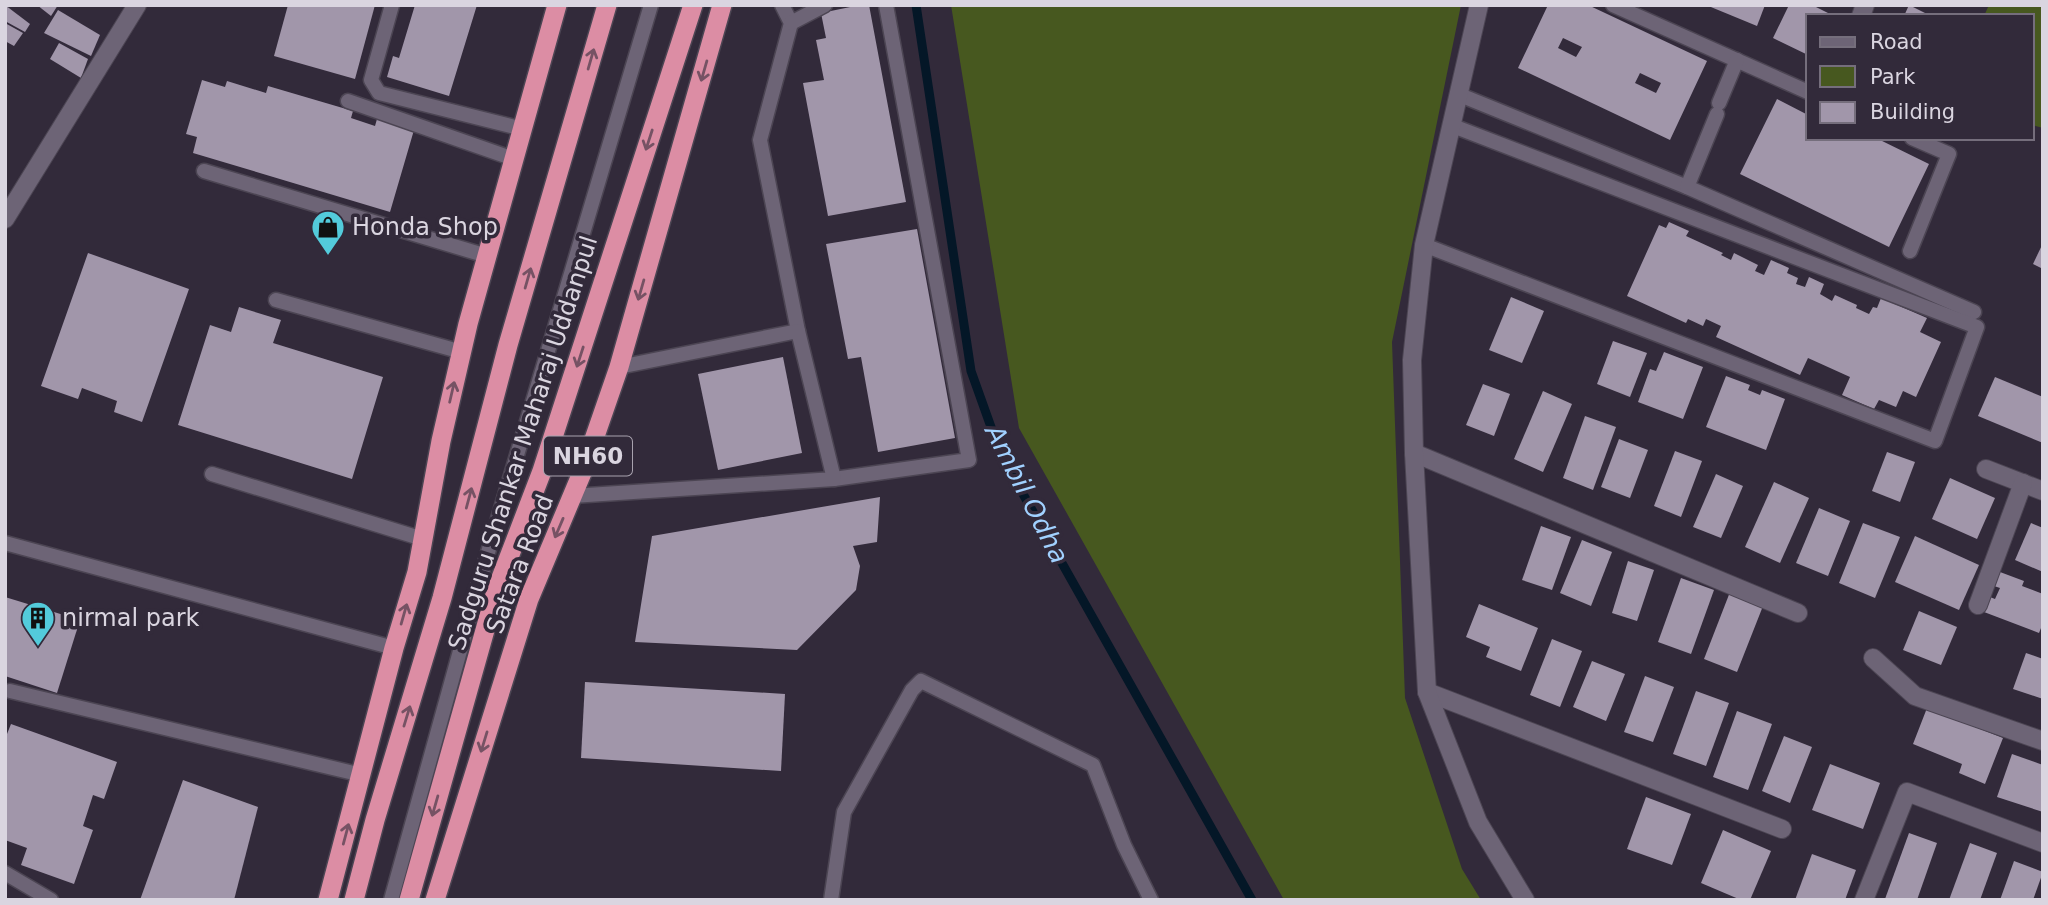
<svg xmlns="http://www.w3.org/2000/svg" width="2048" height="905" font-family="'DejaVu Sans',sans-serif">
  <rect width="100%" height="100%" fill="#322a3a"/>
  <!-- green -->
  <g fill="#47581f">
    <polygon points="951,5 1461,5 1392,342 1405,698 1462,869 1481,900 1284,900 1019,428"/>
    <polygon points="1989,5 2043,5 2043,128 2032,125 2032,16 1984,16"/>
  </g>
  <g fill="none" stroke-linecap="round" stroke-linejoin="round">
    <!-- stream -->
    <polyline stroke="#041727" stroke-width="9" points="916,5 971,371 1001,455 1252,900"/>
  </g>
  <!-- building -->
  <g fill="#a196aa" fill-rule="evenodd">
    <polygon points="5,5 30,24 25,32 5,21"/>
    <polygon points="37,5 58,5 51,16"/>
    <polygon points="288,5 375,5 355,79 274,56"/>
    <polygon points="415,5 477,5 449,96 387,77 393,56 399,58"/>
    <polygon points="860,5 869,5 906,202 828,216 803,83 824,80 816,40 826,38 821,13"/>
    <path d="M1548 5H1588L1707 61 1670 140 1518 68ZM1563 38 1582 47 1576 57 1558 48ZM1640 73 1661 83 1656 93 1635 83Z"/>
    <polygon points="1706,5 1765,5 1757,26"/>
    <polygon points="1789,5 1812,5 1834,16 1808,16 1808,55 1773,38"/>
    <polygon points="1909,5 1931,16 1904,16"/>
    <polygon points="58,10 100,35 91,56 44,33"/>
    <polygon points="5,23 23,33 14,46 5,41"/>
    <polygon points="59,43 88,59 81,78 50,59"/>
    <polygon points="202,80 225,87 227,81 266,93 268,86 353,111 351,118 375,126 377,119 414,130 390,212 193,153 197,137 186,134"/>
    <polygon points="1777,99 1808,115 1808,138 1876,138 1929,164 1889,247 1740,174"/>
    <polygon points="1669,222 1689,231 1686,236 1723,253 1721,255 1731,260 1734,253 1758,265 1755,271 1764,275 1771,260 1789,268 1787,273 1798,278 1796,284 1805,287 1809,277 1824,284 1820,294 1832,301 1835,295 1857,305 1856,308 1869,314 1873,307 1877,308 1881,298 1927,318 1920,332 1941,342 1916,397 1903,391 1896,407 1879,400 1874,409 1842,395 1850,377 1808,358 1800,375 1716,337 1721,326 1706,319 1703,326 1688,319 1686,323 1627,296 1659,225 1666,228"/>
    <polygon points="917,229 955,438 878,452 861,357 848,359 826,244"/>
    <polygon points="2043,243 2043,269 2033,264"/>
    <polygon points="88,253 189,289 142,422 114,412 117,401 82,388 78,399 41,386"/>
    <polygon points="1511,297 1544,311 1522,363 1489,350"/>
    <polygon points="239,307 281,320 273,343 383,377 352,479 178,425 210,325 231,332"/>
    <polygon points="1613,341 1647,353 1630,397 1597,384"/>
    <polygon points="1664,352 1703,367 1683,419 1638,402 1650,369 1656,371"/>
    <polygon points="783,357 802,453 718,470 698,374"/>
    <polygon points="1726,376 1750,385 1748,390 1760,395 1762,390 1785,399 1766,450 1706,427"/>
    <polygon points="1995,377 2043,397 2043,443 1978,416"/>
    <polygon points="1483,384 1510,394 1494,436 1466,425"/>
    <polygon points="1543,391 1572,404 1543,472 1514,459"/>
    <polygon points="1585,416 1616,427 1593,490 1563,478"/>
    <polygon points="1619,439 1648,450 1630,498 1601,487"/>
    <polygon points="1675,451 1702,461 1681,517 1654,506"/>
    <polygon points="1887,452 1915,462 1900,502 1872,491"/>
    <polygon points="1716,474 1743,486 1721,538 1693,527"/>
    <polygon points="1950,478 1995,498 1977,539 1932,519"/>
    <polygon points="1774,482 1809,498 1780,563 1745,547"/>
    <polygon points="880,497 877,542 853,546 860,566 856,590 797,650 635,642 652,536"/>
    <polygon points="1819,508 1850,521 1828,576 1796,563"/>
    <polygon points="1863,523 1900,537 1875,598 1839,583"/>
    <polygon points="2031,523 2043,528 2043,572 2015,560"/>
    <polygon points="1541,526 1571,537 1552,590 1522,580"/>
    <polygon points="1915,536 1979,565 1959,610 1895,582"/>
    <polygon points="1582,540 1612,552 1591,606 1560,593"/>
    <polygon points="1628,561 1654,570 1637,621 1612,613"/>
    <polygon points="2000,572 2024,581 2022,586 2043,594 2043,623 2039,633 1984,612 1990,597 1995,599 2000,588 1994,586"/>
    <polygon points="1681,578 1714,590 1691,654 1658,642"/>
    <polygon points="1730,592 1763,606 1737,672 1704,659"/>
    <polygon points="5,597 80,620 57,693 5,676"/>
    <polygon points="1479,604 1538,628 1521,671 1486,657 1490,647 1466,637"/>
    <polygon points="1919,611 1957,627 1941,665 1903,650"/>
    <polygon points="1552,639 1582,651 1560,707 1530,695"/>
    <polygon points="2026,653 2043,659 2043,699 2013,689"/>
    <polygon points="1592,661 1625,674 1606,721 1573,707"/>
    <polygon points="1645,676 1674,687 1653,742 1624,732"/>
    <polygon points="585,682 785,694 781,771 581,758"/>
    <polygon points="1696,691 1729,703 1706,766 1673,754"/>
    <polygon points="1927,708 2003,738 1985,784 1959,773 1962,764 1913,744"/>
    <polygon points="1737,711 1772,724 1748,790 1713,777"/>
    <polygon points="11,724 117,762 104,799 93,795 83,826 93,830 74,884 21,865 27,848 5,840 5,739"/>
    <polygon points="1784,736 1812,747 1790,803 1762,791"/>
    <polygon points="2012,754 2043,765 2043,812 1997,797"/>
    <polygon points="1830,764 1880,783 1863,829 1812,810"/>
    <polygon points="183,780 258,807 234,900 140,900"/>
    <polygon points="1646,797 1691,814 1672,865 1627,849"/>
    <polygon points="1723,830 1771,851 1750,900 1741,900 1701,883"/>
    <polygon points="1909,833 1937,843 1917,900 1887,900 1885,899"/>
    <polygon points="1970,843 1997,853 1980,900 1949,900"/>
    <polygon points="1812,854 1856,870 1845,900 1795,900"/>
    <polygon points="2014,861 2043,872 2033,900 2000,900"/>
  </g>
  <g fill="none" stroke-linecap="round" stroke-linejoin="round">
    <defs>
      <g id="service">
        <polyline points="392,5 371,80 379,93 523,129"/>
        <polyline points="782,5 791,23 760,140 798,331"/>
        <polyline points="1613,5 1808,92"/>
        <polyline points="791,23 825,5"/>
        <polyline points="1460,95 1687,187 1974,312"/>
        <polyline points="348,101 514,159"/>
        <polyline points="1719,103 1737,60"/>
        <polyline points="204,171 487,256"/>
        <polyline points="1687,187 1717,114"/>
        <polyline points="1424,245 1935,441 1977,327 1453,126"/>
        <polyline points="1910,251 1949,154 1912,138"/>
        <polyline points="276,300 462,352"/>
        <polyline points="212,474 423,539"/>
        <polyline points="834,479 969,460 886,5"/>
        <polyline points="572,496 834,479 798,331 619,367"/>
        <polyline points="5,543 394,648"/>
        <polyline points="10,691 362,775"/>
        <polyline points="5,873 51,900"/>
        <polyline points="391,900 478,586 651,5"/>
        <polyline points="831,900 844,812 912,690 921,681 1093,765 1124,845 1151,900"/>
      </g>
      <g id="minor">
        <polyline points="1861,16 1865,5"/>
        <polyline points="5,219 137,5"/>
        <polyline points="1414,453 1798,613"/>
        <polyline points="1986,469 2043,491"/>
        <polyline points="1978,605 2023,483"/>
        <polyline points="1873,658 1915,696 2043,741"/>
        <polyline points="1427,692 1782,829"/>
        <polyline points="1864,900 1907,792 2043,843"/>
      </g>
      <polyline id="tertiary" points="1479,5 1424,245 1412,360 1414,453 1427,692 1478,822 1525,900"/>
      <g id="trunk">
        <polyline points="328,900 394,648 417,572 441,441 468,324 557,5"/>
        <polyline points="354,900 375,820 442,598 508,345 607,5"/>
        <polyline points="409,900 496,591 542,471 693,5"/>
        <polyline points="435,900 529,599 584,468 619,367 722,5"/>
      </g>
    </defs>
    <!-- service casing -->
    <use href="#service" stroke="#4c4553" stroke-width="17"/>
    <!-- minor casing -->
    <use href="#minor" stroke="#4c4553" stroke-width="20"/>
    <!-- tertiary casing -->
    <use href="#tertiary" stroke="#4c4553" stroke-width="20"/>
    <!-- trunk casing -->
    <use href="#trunk" stroke="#4c4553" stroke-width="22"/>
    <!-- service -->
    <use href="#service" stroke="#6d6476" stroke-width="14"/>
    <!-- minor -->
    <use href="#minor" stroke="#6d6476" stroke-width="18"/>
    <!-- tertiary -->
    <use href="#tertiary" stroke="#6d6476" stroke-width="18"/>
    <!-- trunk -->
    <use href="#trunk" stroke="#dc8da4" stroke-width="19"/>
  </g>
  <!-- one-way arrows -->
  <defs><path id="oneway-shaft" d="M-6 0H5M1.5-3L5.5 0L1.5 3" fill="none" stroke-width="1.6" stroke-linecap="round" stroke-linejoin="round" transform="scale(1.75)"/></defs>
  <g stroke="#765264">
    <use href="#oneway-shaft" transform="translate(591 59) rotate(-74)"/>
    <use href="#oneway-shaft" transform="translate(704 71) rotate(106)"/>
    <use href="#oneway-shaft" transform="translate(649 140) rotate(108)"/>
    <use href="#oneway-shaft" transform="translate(528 278) rotate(-74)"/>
    <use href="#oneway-shaft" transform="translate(641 290) rotate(106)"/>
    <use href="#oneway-shaft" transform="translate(580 357) rotate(108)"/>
    <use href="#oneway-shaft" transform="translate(452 392) rotate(-77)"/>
    <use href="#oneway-shaft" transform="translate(469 498) rotate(-75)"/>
    <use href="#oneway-shaft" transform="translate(559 528) rotate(113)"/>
    <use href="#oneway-shaft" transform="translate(404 614) rotate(-74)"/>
    <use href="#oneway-shaft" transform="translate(407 716) rotate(-73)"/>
    <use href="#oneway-shaft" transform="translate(484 742) rotate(107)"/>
    <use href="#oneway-shaft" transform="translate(435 806) rotate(106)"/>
    <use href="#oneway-shaft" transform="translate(346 834) rotate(-75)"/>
  </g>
  <!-- icons -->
  <defs>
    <symbol id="shop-pin" viewBox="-11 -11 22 30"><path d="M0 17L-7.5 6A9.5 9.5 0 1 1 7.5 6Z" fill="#53cbdb" stroke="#322a3a"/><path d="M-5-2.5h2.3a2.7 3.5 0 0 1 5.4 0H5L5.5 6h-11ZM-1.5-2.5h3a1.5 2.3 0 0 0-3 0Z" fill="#111"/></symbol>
    <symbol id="building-pin" viewBox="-11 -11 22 30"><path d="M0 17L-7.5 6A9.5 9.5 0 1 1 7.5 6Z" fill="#53cbdb" stroke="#322a3a"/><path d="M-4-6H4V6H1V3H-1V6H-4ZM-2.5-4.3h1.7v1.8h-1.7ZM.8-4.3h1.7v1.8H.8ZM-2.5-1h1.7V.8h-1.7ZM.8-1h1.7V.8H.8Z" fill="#111"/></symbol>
  </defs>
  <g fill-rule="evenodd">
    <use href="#shop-pin" x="309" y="208" width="38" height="52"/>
    <use href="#building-pin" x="19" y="599" width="38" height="52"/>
  </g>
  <g text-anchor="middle" stroke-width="7" stroke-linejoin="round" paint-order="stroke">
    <!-- shield labels -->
    <rect fill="#322a3a" stroke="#a8a2ae" stroke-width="2" x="544" y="436.5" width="88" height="39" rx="5"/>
    <g font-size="23" font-weight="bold" fill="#dad5e0">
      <text x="588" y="464">NH60</text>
    </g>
    <!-- poi labels -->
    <g font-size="24" fill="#dad5e0" stroke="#322a3a" text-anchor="start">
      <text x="352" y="235">Honda Shop</text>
      <text x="62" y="626">nirmal park</text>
    </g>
    <!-- street labels -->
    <g font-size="24" fill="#dad5e0" stroke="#322a3a">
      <text transform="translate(523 443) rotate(-72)" y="8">Sadguru Shankar Maharaj Uddanpul</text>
      <text transform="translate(520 564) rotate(-69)" y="8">Satara Road</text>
    </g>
    <!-- water labels -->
    <g font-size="26" font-style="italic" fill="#a1d1ff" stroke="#322a3a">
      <text transform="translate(1027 494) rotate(63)" y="9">Ambil Odha</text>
    </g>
  </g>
  <!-- border -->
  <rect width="2048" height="905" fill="none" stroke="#dad5e0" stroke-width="14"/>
  <!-- legend -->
  <rect x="1806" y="14" width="228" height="126" fill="#322a3a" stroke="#756e7c" stroke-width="2"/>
  <rect x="1820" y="37" width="35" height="10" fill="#6d6476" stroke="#756e7c" stroke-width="2"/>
  <text x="1870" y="49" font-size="21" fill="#dad5e0">Road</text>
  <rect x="1820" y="66" width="35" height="21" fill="#47581f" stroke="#756e7c" stroke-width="2"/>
  <text x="1870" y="84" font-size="21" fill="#dad5e0">Park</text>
  <rect x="1820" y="102" width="35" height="21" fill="#a196aa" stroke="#756e7c" stroke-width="2"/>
  <text x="1870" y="119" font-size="21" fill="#dad5e0">Building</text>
</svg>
